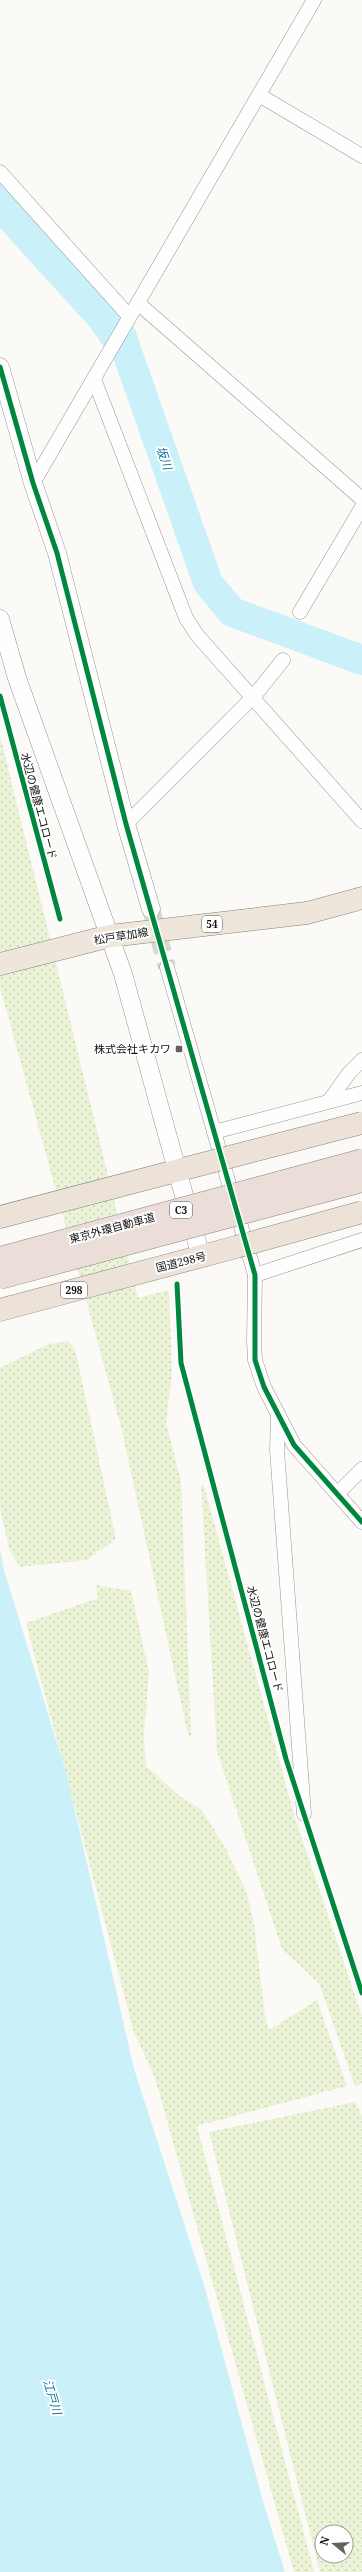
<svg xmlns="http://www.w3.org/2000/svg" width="362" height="2572" font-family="'Noto Serif','Noto Sans JP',serif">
  <defs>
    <pattern id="grass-dots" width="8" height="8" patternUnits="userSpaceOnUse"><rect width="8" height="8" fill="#eaf3d5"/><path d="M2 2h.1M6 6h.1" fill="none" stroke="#c8cfb6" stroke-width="1.8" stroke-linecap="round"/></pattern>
  </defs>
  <rect width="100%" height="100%" fill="#fcfaf7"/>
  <!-- grass -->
  <g fill="url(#grass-dots)" fill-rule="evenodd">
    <polygon points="0,735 138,1298 169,1290 172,1371 166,1423 181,1481 191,1735 188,1735 122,1431 0,987"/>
    <polygon points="68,1341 75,1349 116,1539 87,1560 20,1567 9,1549 0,1507 0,1368 49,1344"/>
    <polygon points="201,1485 204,1486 295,1818 362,2016 362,2084 355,2086 319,1983 282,1949 217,1751"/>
    <polygon points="96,1585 131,1591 149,1672 144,1735 146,1766 181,1797 201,1809 225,1847 246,1891 254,1923 265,2016 269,2030 317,2000 347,2086 197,2126 314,2572 294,2572 155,2078 134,2032 26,1623 98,1598"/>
    <path d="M355 2102 362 2116V2572H320L209 2132ZM322 2532H346V2556H322Z"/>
  </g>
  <!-- water -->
  <g fill="#caf0f9">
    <polygon points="0,183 119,315 120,321 129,329 113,360 90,327 0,228"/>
    <polygon points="0,1549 4,1570 67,1776 134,2069 204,2285 264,2505 285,2572 0,2572"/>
  </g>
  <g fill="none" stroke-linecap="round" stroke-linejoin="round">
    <!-- river -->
    <polyline stroke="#caf0f9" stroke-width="30" points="98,310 121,335 208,583 232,612 362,660"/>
    <!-- tertiary-tunnel -->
    <polyline stroke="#d9d7d4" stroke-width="18" stroke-dasharray="18 9" stroke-linecap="butt" points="151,909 167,967"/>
    <defs>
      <g id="minor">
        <polyline points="259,95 362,156"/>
        <polyline points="0,172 129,316"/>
        <polyline points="138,303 362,499"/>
        <polyline points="94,379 186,618 197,635 362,821"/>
        <polyline points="33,483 314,0"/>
        <polyline points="300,612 362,507"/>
        <polyline points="126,824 254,696 283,660"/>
        <polyline points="167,967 255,1275 254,1341 255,1360 264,1387 294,1445 362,1522"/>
        <polyline points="329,1101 349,1073 362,1060"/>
        <polyline points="214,1132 362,1093"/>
        <polyline points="255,1275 362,1240"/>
        <polyline points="278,1416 277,1450 304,1814"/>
        <polyline points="337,1494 362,1469"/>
      </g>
      <g id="tertiary">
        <polyline points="0,367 33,483 57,553 126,824 151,909"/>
        <polyline points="0,619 17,678 123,974 201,1257"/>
      </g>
      <polyline id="primary" points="0,964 110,936 307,913 362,898"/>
      <g id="trunk">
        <polyline points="0,1217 214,1161"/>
        <polyline points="0,1310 236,1247"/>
      </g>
    </defs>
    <!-- minor casing -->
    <use href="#minor" stroke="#969594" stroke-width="15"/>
    <!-- tertiary casing -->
    <use href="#tertiary" stroke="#969594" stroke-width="19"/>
    <!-- primary casing -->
    <use href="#primary" stroke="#848381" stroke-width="23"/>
    <!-- trunk casing -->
    <use href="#trunk" stroke="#848381" stroke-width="23"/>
    <!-- minor -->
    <use href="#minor" stroke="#fffefe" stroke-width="14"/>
    <!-- tertiary -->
    <use href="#tertiary" stroke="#fffefe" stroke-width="18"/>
    <!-- primary -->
    <use href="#primary" stroke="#eee6da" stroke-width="22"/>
    <!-- trunk -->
    <use href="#trunk" stroke="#ece2d8" stroke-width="22"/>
    <defs>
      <g id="trunk-bridge">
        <polyline points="214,1161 362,1123"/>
        <polyline points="236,1247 362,1212"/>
      </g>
      <g id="motorway-bridge">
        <polyline points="0,1258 362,1160"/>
        <polyline points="0,1278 362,1181"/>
      </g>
    </defs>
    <!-- trunk-bridge casing -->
    <use href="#trunk-bridge" stroke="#848381" stroke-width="23" stroke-linecap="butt"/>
    <!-- motorway-bridge casing -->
    <use href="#motorway-bridge" stroke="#848381" stroke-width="23" stroke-linecap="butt"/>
    <!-- trunk-bridge -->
    <use href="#trunk-bridge" stroke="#ece2d8" stroke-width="22"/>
    <!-- motorway-bridge -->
    <use href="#motorway-bridge" stroke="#ebddd7" stroke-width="22"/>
    <defs>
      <g id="cycleway">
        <polyline points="0,367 33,483 57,553 126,824 255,1275 255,1360 264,1387 294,1445 362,1522"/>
        <polyline points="0,696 60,919"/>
        <polyline points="177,1284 181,1363 286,1759 362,1993"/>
      </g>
    </defs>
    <!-- cycleway casing -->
    <use href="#cycleway" stroke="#fff" stroke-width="8"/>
    <!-- cycleway -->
    <use href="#cycleway" stroke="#00873e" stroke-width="5"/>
  </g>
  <!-- markers -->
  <rect fill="#636261" stroke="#fff" stroke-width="1.5" x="175" y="1045" width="8" height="8" rx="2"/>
  <g text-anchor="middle" stroke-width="4" stroke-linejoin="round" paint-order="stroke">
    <!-- shield labels -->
    <g fill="#fff" stroke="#585858" stroke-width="1">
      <rect x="202" y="916" width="20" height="16" rx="3"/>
      <rect x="170" y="1202" width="22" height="16" rx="3"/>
      <rect x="61" y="1282" width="26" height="16" rx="3"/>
    </g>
    <g font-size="10" font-weight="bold" fill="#101010">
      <text x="212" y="928">54</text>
      <text x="181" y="1214">C3</text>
      <text x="74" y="1294">298</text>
    </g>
    <!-- street labels -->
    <g font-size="11" fill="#101010" stroke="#fff">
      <text transform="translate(39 806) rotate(75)" y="4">水辺の健康エコロード</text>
      <text transform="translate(121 936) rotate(-9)" y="4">松戸草加線</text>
      <text transform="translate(112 1228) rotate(-15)" y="4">東京外環自動車道</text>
      <text transform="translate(181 1262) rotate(-14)" y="4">国道298号</text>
      <text transform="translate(265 1639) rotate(75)" y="4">水辺の健康エコロード</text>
    </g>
    <!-- poi labels -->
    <g font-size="11" fill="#101010" stroke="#fff" text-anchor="end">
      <text x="171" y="1053">株式会社キカワ</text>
    </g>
    <!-- water labels -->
    <g font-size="12" font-style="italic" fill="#107aa4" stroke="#fff">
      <text transform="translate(164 458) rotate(71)" y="4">坂川</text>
      <text transform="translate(52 2397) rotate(73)" y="4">江戸川</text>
    </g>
  </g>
  <!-- north arrow -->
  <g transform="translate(334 2544) rotate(288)"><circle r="19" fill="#ffffff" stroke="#9f9f9f"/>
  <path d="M0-3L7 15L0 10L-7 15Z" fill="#636261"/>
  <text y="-6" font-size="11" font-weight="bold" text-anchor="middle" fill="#101010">N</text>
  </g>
</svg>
